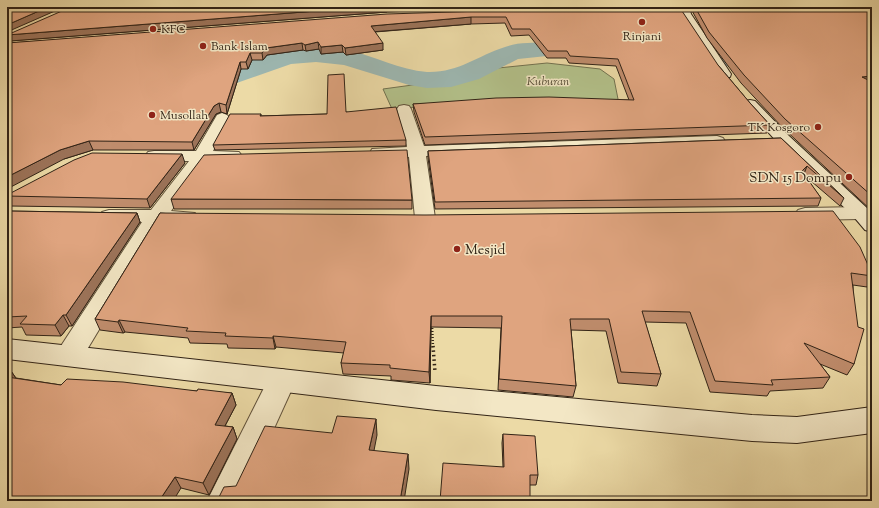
<svg xmlns="http://www.w3.org/2000/svg" width="879" height="508" font-family="'Sorts Mill Goudy',serif">
  <rect width="100%" height="100%" fill="#ecdaa6"/>
  <filter id="stains"><feTurbulence type="fractalNoise" baseFrequency=".005" numOctaves="4"/><feColorMatrix values="0 0 0 0 .2 0 0 0 0 .09 0 0 0 0 .02 0 0 0 .5 -.17"/></filter>
  <radialGradient id="worn" r=".72"><stop offset=".6" stop-color="#630" stop-opacity="0"/><stop offset="1" stop-color="#630" stop-opacity=".3"/></radialGradient>
  <!-- green -->
  <polygon fill="#b3c18a" stroke="#727250" points="547,63 600,69 614,79 619,104 467,103 392,109 383,89 464,78 498,68"/>
  <g fill="none" stroke-linecap="round" stroke-linejoin="round">
    <!-- river -->
    <path fill="#9db8b2" fill-rule="evenodd" d="M547 42 616 48 758 51 816 59 872 73V91L814 75 758 67 616 64 547 56 518 59 479 79 451 87 427 88 409 85 344 65 316 62 291 64 208 93 182 89 168 83 164 77 168 71C184 67 191 74 206 75 254 59 296 40 348 50 374 56 400 70 427 72 458 73 477 56 505 47 518 42 533 43 547 42Z"/>
    <defs>
      <g id="minor">
        <polygon points="404,105 409,106 411,109 424,146 717,136 723,138 725,141 723,144 717,146 426,156 435,218 432,222 425,224 418,222 415,218 409,157 378,158 372,157 370,153 372,149 407,147 397,109 399,106"/>
        <polygon points="222,113 227,115 230,118 213,151 239,152 242,156 239,160 233,161 207,161 171,211 195,213 198,217 195,221 188,223 163,223 79,363 69,366 59,363 55,356 59,349 142,222 109,222 102,220 99,216 102,212 109,210 151,210 189,161 154,161 148,160 145,156 148,152 154,151 196,151 217,115"/>
        <polygon points="861,207 868,209 871,213 868,217 861,219 805,220 798,218 795,214 798,210 805,208"/>
        <polygon points="282,369 292,372 296,380 241,501 207,501 272,372"/>
      </g>
      <g id="secondary">
        <polygon points="679,7 689,7 691,14 731,74 730,77 720,77 681,14"/>
        <polygon points="750,100 755,101 789,136 868,209 872,213 872,232 865,230 854,217 777,142 743,104 745,101"/>
        <polygon points="7,339 436,386 752,415 797,417 872,407 872,433 797,443 752,441 436,410 7,359"/>
      </g>
      <g id="primary">
        <polygon points="486,7 496,7 488,15 482,15 480,13"/>
        <polygon points="514,7 530,7 537,9 539,11 534,14 516,9"/>
      </g>
    </defs>
    <!-- minor casing -->
    <use href="#minor" stroke="#60513a" stroke-width="2"/>
    <!-- secondary casing -->
    <use href="#secondary" stroke="#312316" stroke-width="2"/>
    <!-- primary casing -->
    <use href="#primary" stroke="#312316" stroke-width="2"/>
    <!-- path-far1 -->
    <polyline stroke="#312316" stroke-width="2.5" stroke-dasharray="1 2" stroke-linecap="butt" points="432,325 433,347"/>
    <!-- path -->
    <polyline stroke="#312316" stroke-width="3.5" stroke-dasharray="1.5 3" stroke-linecap="butt" points="433,346 435,372"/>
    <!-- minor -->
    <use href="#minor" fill="#f3e7c5" fill-rule="evenodd"/>
    <!-- secondary -->
    <use href="#secondary" fill="#f3e7c5" fill-rule="evenodd"/>
    <!-- primary -->
    <use href="#primary" fill="#e6bd73" fill-rule="evenodd"/>
  </g>
  <!-- wall -->
  <g fill="#c08d6d" stroke="#312316">
    <polygon points="71,7 513,7 387,12 10,41"/>
    <polygon points="612,7 718,65 750,103 770,125 767,133 425,145 414,112 413,104 629,100 616,66 569,63 566,58 547,58 529,35 511,36 505,23 471,24 375,32 383,50 346,55 343,52 321,54 319,49 306,51 303,50 267,55 263,60 252,60 248,69 241,69 227,114 221,112 216,114 194,150 93,150 64,159 7,43"/>
    <polygon points="690,7 872,7 872,211 782,127 741,83 707,38"/>
    <polygon points="347,112 406,140 406,146 215,150 213,145 261,114 261,116 327,114"/>
    <polygon points="781,138 844,198 840,206 804,175 821,198 818,206 435,209 428,158 428,151"/>
    <polygon points="185,163 150,208 10,206 7,199 7,195"/>
    <polygon points="171,199 412,200 412,209 174,209"/>
    <polygon points="7,211 137,213 140,222 72,326 69,326 61,336 26,335 22,327 7,328"/>
    <polygon points="160,213 872,274 872,278 867,287 853,285 854,364 847,375 820,364 830,377 823,388 770,391 767,396 710,392 686,323 645,322 661,374 657,386 618,383 606,331 571,330 576,386 573,397 498,390 501,328 431,327 430,383 391,380 391,376 343,374 341,363 344,353 276,347 275,349 228,348 227,344 190,343 188,338 125,332 123,333 100,330 95,319"/>
    <polygon points="11,371 16,378 61,385 197,391 232,393 236,405 225,426 233,427 237,439 209,495 181,488 7,501"/>
    <polygon points="503,434 538,475 536,485 530,485 503,467 502,443"/>
  </g>
  <!-- shaded-wall -->
  <g fill="#9c7359" stroke="#312316">
    <polygon points="48,7 64,7 7,32 7,25"/>
    <polygon points="368,7 387,7 387,12 10,41 7,35"/>
    <polygon points="471,17 471,24 371,32 371,26"/>
    <polygon points="318,42 319,49 306,51 305,45"/>
    <polygon points="302,43 303,50 267,55 263,60 262,53 266,48"/>
    <polygon points="383,43 383,50 346,55 345,48"/>
    <polygon points="342,45 343,52 321,54 321,47"/>
    <polygon points="250,53 252,60 248,69 246,62"/>
    <polygon points="240,62 241,69 227,114 226,105"/>
    <polygon points="872,76 872,87 866,84 862,77"/>
    <polygon points="219,103 221,112 216,114 194,150 192,142 214,106"/>
    <polygon points="89,141 93,150 64,159 7,189 7,177 60,150"/>
    <polygon points="182,154 185,163 150,208 147,199"/>
    <polygon points="807,166 804,174 802,171"/>
    <polygon points="137,213 140,222 72,326 66,315"/>
    <polygon points="63,315 69,326 61,336 55,325"/>
    <polygon points="431,316 431,327 430,383 429,372"/>
    <polygon points="119,320 125,332 123,333 118,322"/>
    <polygon points="273,336 276,347 275,349 273,338"/>
    <polygon points="11,371 19,383 7,379 7,375"/>
    <polygon points="232,393 236,405 219,437 215,425"/>
    <polygon points="376,419 377,435 371,466 369,450"/>
    <polygon points="233,427 237,439 209,495 203,483"/>
    <polygon points="408,454 409,469 404,501 400,501"/>
    <polygon points="175,477 181,488 173,501 159,501"/>
  </g>
  <!-- building -->
  <g fill="#dfa47f" stroke="#312316">
    <polygon points="7,7 48,7 7,25"/>
    <polygon points="71,7 368,7 7,35"/>
    <polygon points="612,7 657,7 682,11 718,65 750,103 770,125 425,137 413,104 496,98 549,97 634,100 618,59 570,56 567,51 548,51 530,29 512,29 506,17 471,17 371,26 383,43 345,48 342,45 321,47 318,42 305,45 302,43 266,48 262,53 250,53 246,62 240,62 226,105 219,103 214,106 192,142 89,141 60,150 7,177 7,43 387,14"/>
    <polygon points="695,7 872,7 872,76 862,77 872,82 872,83 867,83 872,86 872,196 785,119 744,75 709,32"/>
    <polygon points="344,74 346,112 396,107 406,140 213,145 230,114 261,114 260,116 327,114 328,75"/>
    <polygon points="781,138 844,198 807,166 802,171 821,198 435,202 428,151"/>
    <polygon points="407,150 412,200 171,199 204,155"/>
    <polygon points="92,153 182,154 147,199 7,196 7,195 74,160"/>
    <polygon points="7,211 137,213 66,315 63,315 55,325 20,324 27,316 7,317"/>
    <polygon points="833,211 860,247 872,274 872,276 851,273 858,327 864,329 854,364 804,343 830,377 771,380 773,385 715,381 690,312 642,311 661,374 621,372 609,319 570,319 576,386 499,379 502,316 431,316 429,372 390,368 390,365 341,363 346,342 273,336 273,338 225,336 226,333 186,331 188,328 119,320 118,322 95,319 160,213 425,215"/>
    <polygon points="7,370 11,371 7,375"/>
    <polygon points="7,377 61,385 67,379 123,382 197,391 198,389 232,393 215,425 233,427 203,483 175,477 159,501 7,501"/>
    <polygon points="337,416 376,419 369,450 408,454 400,501 217,501 224,487 236,486 265,426 332,433"/>
    <polygon points="503,434 535,436 538,475 530,475 530,501 440,501 443,463 504,467"/>
  </g>
  <!-- markers -->
  <g fill="#8f2418" stroke="#f3e7c5" stroke-width="1.5">
    <circle cx="642" cy="22" r="4"/>
    <circle cx="153" cy="29" r="4"/>
    <circle cx="203" cy="46" r="4"/>
    <circle cx="152" cy="115" r="4"/>
    <circle cx="818" cy="127" r="4"/>
    <circle cx="849" cy="177" r="4"/>
    <circle cx="457" cy="249" r="4"/>
  </g>
  <g text-anchor="middle" stroke-width="3" stroke-linejoin="round" paint-order="stroke">
    <!-- far-poi labels -->
    <g font-size="12" fill="#312316" stroke="#f3e7c5" text-anchor="start">
      <text x="161" y="33">KFC</text>
      <text x="642" y="40" text-anchor="middle">Rinjani</text>
      <text x="211" y="50">Bank Islam</text>
      <text x="160" y="119">Musollah</text>
      <text x="810" y="131" text-anchor="end">TK Kosgoro</text>
    </g>
    <!-- far-park labels -->
    <g font-size="12" font-style="italic" fill="#524a33" stroke="#f3e7c5">
      <text x="548" y="85">Kuburan</text>
    </g>
    <!-- poi labels -->
    <g font-size="14" fill="#312316" stroke="#f3e7c5" text-anchor="end">
      <text x="841" y="182">SDN 15 Dompu</text>
      <text x="465" y="254" text-anchor="start">Mesjid</text>
    </g>
  </g>
  <!-- margin -->
  <rect width="879" height="508" fill="none" stroke="#ecdaa6" stroke-width="24"/>
  <rect x="8" y="8" width="863" height="492" fill="none" stroke="#312316" stroke-width="2"/>
  <rect x="12" y="12" width="855" height="484" fill="none" stroke="#312316"/>
  <rect width="100%" height="100%" filter="url(#stains)"/>
  <rect width="100%" height="100%" fill="url(#worn)"/>
</svg>
